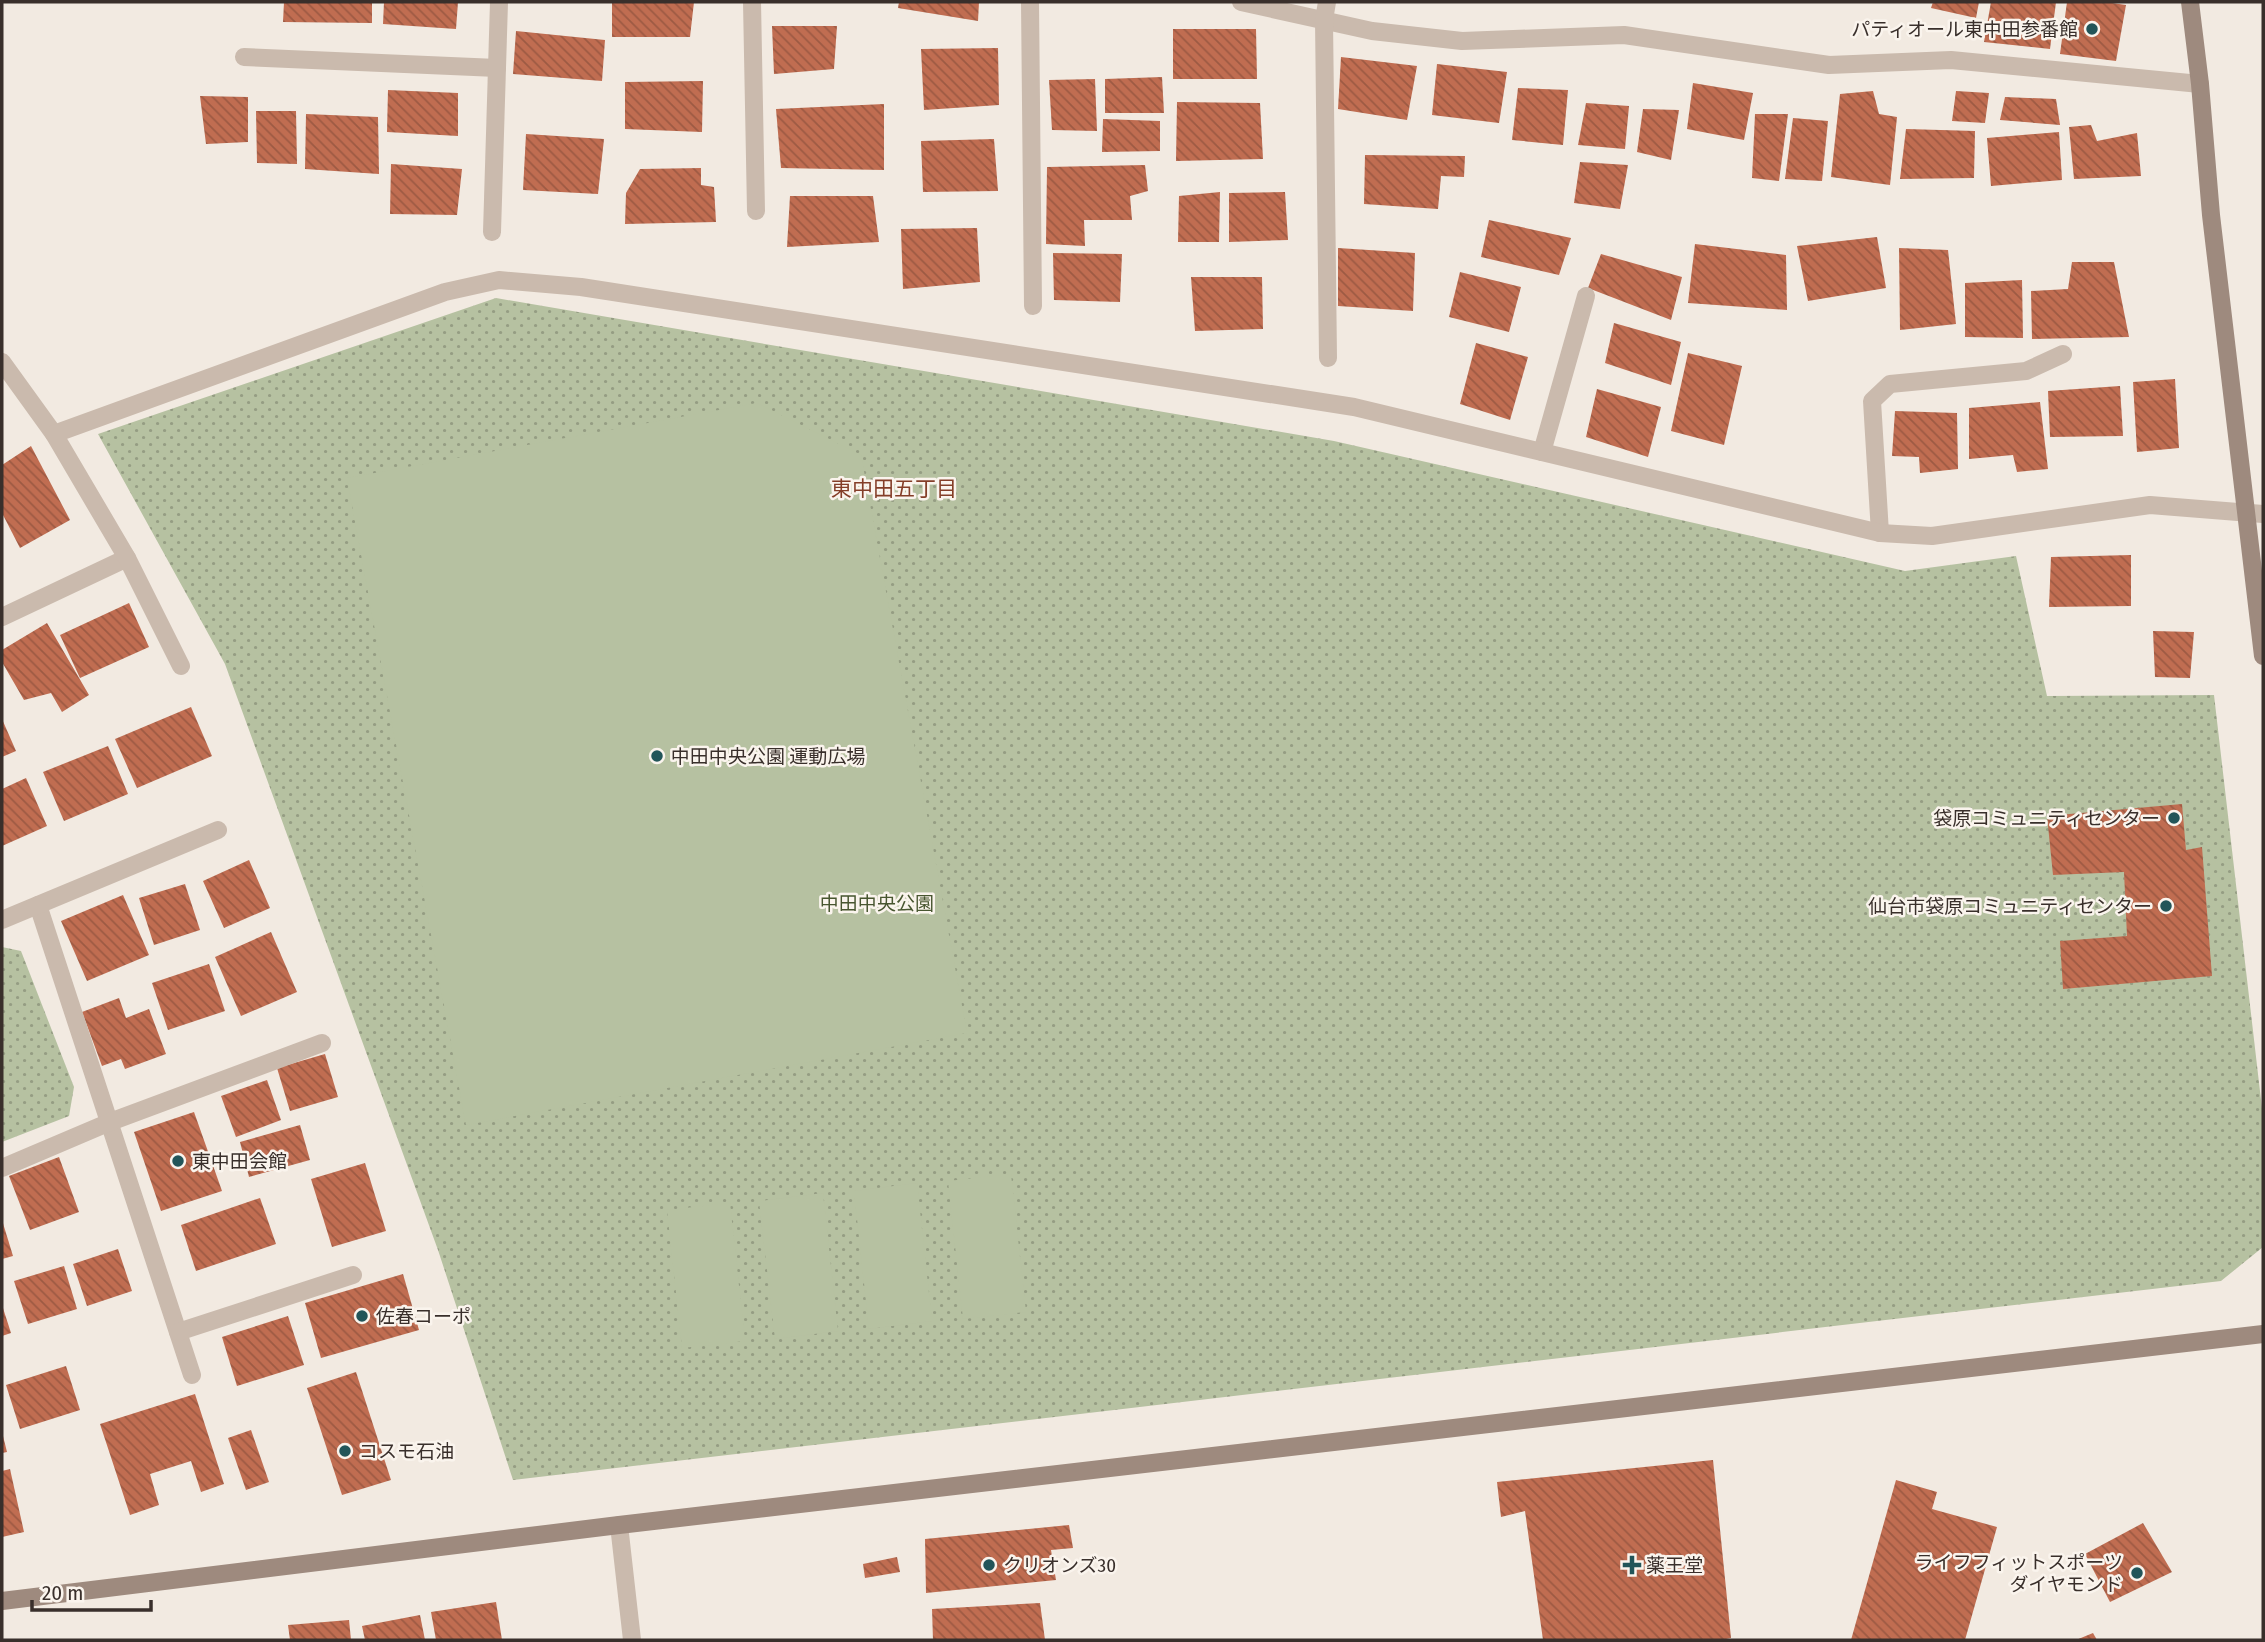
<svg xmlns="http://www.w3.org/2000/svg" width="2265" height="1642" font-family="'Fira Sans Condensed','Noto Sans JP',sans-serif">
  <defs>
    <pattern id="park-dots" width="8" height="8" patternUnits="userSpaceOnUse" patternTransform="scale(1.75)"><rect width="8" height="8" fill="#b6c1a1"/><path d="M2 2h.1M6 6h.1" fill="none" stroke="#959d83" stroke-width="1.8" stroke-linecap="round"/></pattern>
    <pattern id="building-back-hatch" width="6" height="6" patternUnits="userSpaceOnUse" patternTransform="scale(1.75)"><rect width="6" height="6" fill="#c06d51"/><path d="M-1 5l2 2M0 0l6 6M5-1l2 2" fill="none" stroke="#9d5a43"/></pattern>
  </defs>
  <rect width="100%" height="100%" fill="#f2eae1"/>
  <!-- park -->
  <g fill="url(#park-dots)">
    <polygon points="496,298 1334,441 1905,571 2016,556 2047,696 2214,695 2263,1117 2263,1247 2221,1281 513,1480 438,1250 225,664 98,434"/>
    <polygon points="2,947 21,951 74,1087 69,1116 2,1142"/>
  </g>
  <!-- pitch -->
  <g fill="#b6c1a1">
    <polygon points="757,403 861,455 967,1033 466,1125 347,478"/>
    <polygon points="1011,1174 1026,1312 963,1319 948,1181"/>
    <polygon points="917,1183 932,1321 869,1329 854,1191"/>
    <polygon points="823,1193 838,1331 775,1339 759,1201"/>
    <polygon points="730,1203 745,1341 682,1348 667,1210"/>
  </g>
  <!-- building -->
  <g fill="url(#building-back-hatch)">
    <polygon points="284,2 372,2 372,23 283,22"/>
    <polygon points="384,2 458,2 456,29 383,24"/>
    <polygon points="612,2 694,2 690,37 612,37"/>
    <polygon points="899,2 979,2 978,21 898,8"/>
    <polygon points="1933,2 1979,2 1976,18 1931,8"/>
    <polygon points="1991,2 2056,2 2050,49 1984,42"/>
    <polygon points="2067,2 2105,2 2126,5 2116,61 2060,54"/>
    <polygon points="772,26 837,26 834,69 774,74"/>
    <polygon points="1173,29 1256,29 1257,79 1173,79"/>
    <polygon points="516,31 605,40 602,81 513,74"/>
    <polygon points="998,48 999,105 924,110 921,49"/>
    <polygon points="1341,57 1417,66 1407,120 1338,109"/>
    <polygon points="1437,64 1507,72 1499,123 1432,115"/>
    <polygon points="1162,77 1164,113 1105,113 1105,79"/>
    <polygon points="1095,79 1097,131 1052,130 1049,80"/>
    <polygon points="703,81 702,132 625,129 625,82"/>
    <polygon points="1693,83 1753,93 1744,140 1687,129"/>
    <polygon points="1518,88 1568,90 1563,145 1512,140"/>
    <polygon points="388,90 458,93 458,136 387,132"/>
    <polygon points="1873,91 1879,114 1897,117 1890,185 1831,177 1840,94"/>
    <polygon points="1956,91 1989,93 1985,123 1952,121"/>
    <polygon points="200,96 248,97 248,142 206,144"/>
    <polygon points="2005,97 2056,99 2060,125 2000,120"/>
    <polygon points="1177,102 1260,103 1263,159 1176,161"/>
    <polygon points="1586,103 1629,106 1625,149 1578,145"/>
    <polygon points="884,104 884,170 781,168 776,109"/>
    <polygon points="1643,109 1679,110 1671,160 1637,152"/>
    <polygon points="256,111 296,111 297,164 257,163"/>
    <polygon points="306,114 378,117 379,174 305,169"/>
    <polygon points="1755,114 1788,114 1779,181 1752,178"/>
    <polygon points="1793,118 1828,121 1822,181 1785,179"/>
    <polygon points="1103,119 1160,121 1160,151 1102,152"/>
    <polygon points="2091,125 2097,141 2137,133 2141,176 2074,179 2069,127"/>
    <polygon points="1906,129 1975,131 1974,178 1900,179"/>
    <polygon points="2059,132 2062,180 1991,186 1987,138"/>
    <polygon points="526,134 604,139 598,194 523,190"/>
    <polygon points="994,139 998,191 923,192 921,141"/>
    <polygon points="1365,155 1465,156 1464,177 1441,176 1438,209 1364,204"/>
    <polygon points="1580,162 1628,165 1620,209 1574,203"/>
    <polygon points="391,164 462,169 457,215 390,214"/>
    <polygon points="1145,165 1148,191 1130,196 1132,220 1084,220 1085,246 1046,244 1047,167"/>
    <polygon points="701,168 701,185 714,187 716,222 625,224 626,193 640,169"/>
    <polygon points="1220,192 1219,242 1178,242 1179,196"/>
    <polygon points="1285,192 1288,240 1229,242 1229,193"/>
    <polygon points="790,196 873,196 879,242 787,247"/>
    <polygon points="1489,220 1571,238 1559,275 1481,257"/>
    <polygon points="977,228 980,282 903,289 901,229"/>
    <polygon points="1877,237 1886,288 1808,301 1797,246"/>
    <polygon points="1695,244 1786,255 1787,310 1688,303"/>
    <polygon points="1338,248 1415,253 1413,311 1338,306"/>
    <polygon points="1899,248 1948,250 1956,324 1900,330"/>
    <polygon points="1053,253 1122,254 1120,302 1054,300"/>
    <polygon points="1601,254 1682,277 1671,320 1588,288"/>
    <polygon points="2072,262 2114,262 2129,337 2032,339 2031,291 2068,289"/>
    <polygon points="1460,272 1521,287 1509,332 1449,317"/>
    <polygon points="1191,277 1262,277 1263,329 1195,331"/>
    <polygon points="2022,280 2023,338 1965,337 1965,283"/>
    <polygon points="1614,323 1681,342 1671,385 1605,363"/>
    <polygon points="1476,343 1528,357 1510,420 1460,404"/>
    <polygon points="1688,353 1742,366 1724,445 1671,431"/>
    <polygon points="2175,379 2179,448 2137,452 2133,382"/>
    <polygon points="2120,386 2123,436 2050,437 2048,391"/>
    <polygon points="1597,389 1661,407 1648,457 1586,437"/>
    <polygon points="2040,402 2048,469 2017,472 2013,455 1969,459 1969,408"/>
    <polygon points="1895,411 1957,413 1958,469 1920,473 1919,457 1892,456"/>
    <polygon points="31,446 70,520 20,548 2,513 2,465"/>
    <polygon points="2131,555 2131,606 2049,607 2051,557"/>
    <polygon points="129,603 149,647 80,678 60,635"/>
    <polygon points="47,623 89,695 62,712 51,693 24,700 2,662 2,650"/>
    <polygon points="2153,631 2194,632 2190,678 2155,677"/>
    <polygon points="191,707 212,756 137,788 115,739"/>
    <polygon points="2,719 16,751 2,757"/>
    <polygon points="108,746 128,794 64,821 43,772"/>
    <polygon points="26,778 47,826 2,846 2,789"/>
    <polygon points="2182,804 2186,850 2202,847 2212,976 2063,989 2060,941 2127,936 2124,872 2053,875 2047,816"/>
    <polygon points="249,860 270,908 224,928 203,881"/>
    <polygon points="185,884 200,930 154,945 139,898"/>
    <polygon points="123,895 149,955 87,981 61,921"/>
    <polygon points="271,932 297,992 241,1016 215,957"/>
    <polygon points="209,964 225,1011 168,1030 152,983"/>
    <polygon points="119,998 126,1018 149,1009 166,1054 125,1069 121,1059 102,1066 82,1012"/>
    <polygon points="325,1054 338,1097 290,1111 277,1068"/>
    <polygon points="267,1080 281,1120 236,1137 221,1096"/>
    <polygon points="194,1112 222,1191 161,1211 134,1132"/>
    <polygon points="300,1125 310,1160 249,1177 240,1142"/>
    <polygon points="59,1157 79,1212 30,1230 9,1176"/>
    <polygon points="365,1163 386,1231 332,1247 311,1179"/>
    <polygon points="260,1198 276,1244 196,1271 181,1225"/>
    <polygon points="2,1220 13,1256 2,1259"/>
    <polygon points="118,1249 132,1291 87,1306 73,1264"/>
    <polygon points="64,1266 77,1309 28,1324 14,1281"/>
    <polygon points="403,1274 419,1330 321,1358 305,1303"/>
    <polygon points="2,1305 11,1333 2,1336"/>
    <polygon points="288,1316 304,1365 237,1386 222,1337"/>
    <polygon points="66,1366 80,1410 20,1429 6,1385"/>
    <polygon points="356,1372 391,1480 342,1495 307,1388"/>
    <polygon points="195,1394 224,1484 201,1492 191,1461 150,1474 159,1505 130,1515 100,1424"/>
    <polygon points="251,1430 269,1482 246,1490 228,1438"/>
    <polygon points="2,1432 7,1452 2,1453"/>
    <polygon points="1713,1460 1731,1638 1721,1640 1543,1640 1525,1511 1501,1517 1497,1482"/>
    <polygon points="10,1469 24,1532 2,1537 2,1471"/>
    <polygon points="1896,1480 1937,1492 1932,1509 1997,1527 1965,1640 1851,1640"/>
    <polygon points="2143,1523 2172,1572 2110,1602 2085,1554"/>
    <polygon points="1069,1525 1073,1548 1051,1550 1056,1580 926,1593 925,1539"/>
    <polygon points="897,1557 900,1572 865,1578 863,1564"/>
    <polygon points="496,1602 502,1640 436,1640 431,1612"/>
    <polygon points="1040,1603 1045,1640 933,1640 932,1609"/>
    <polygon points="420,1615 425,1640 365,1640 362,1626"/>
    <polygon points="349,1620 351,1640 290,1640 288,1625"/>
    <polygon points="2093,1633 2097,1640 2076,1640"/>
  </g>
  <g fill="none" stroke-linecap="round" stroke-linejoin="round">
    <!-- street -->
    <g stroke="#cabaad" stroke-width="18">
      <polyline points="752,2 756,211"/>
      <polyline points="1030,2 1033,306"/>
      <polyline points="1241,2 1372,31 1462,41 1624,35 1829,65 1951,60 2200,84"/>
      <polyline points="1327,2 1324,20 1328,358"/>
      <polyline points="244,57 497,68"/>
      <polyline points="492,232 499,2"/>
      <polyline points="2,362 54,434"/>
      <polyline points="1542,452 1586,296"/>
      <polyline points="1880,533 1872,401 1890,384 2026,371 2063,354"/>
      <polyline points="2,617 127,558"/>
      <polyline points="181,666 127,558 54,434 445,292 499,280 581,287 1354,407 1880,533 1932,536 2150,505 2263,514"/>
      <polyline points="38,905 192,1375"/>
      <polyline points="2,920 218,830"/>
      <polyline points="2,1168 110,1122 322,1043"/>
      <polyline points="178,1332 353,1275"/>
      <polyline points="619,1525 632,1640"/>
    </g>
    <!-- secondary -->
    <g stroke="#9e8a7e" stroke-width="18">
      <polyline points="2190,2 2200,84 2211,215 2263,656"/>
      <polyline points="2,1601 619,1525 2263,1334"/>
    </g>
  </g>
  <!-- markers -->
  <g fill="#225559" stroke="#faf4ed" stroke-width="2.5">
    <circle cx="2092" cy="29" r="7"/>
    <circle cx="657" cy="756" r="7"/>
    <circle cx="2174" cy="818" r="7"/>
    <circle cx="2166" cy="906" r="7"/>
    <circle cx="178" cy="1161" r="7"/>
    <circle cx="362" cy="1316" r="7"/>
    <circle cx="345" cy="1451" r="7"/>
    <circle cx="989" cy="1565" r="7"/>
    <path d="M1628.5 1554.5h7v7h7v7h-7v7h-7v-7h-7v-7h7z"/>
    <circle cx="2137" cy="1573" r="7"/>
  </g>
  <g text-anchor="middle" stroke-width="5" stroke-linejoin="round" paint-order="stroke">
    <!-- poi labels -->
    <g font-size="19" fill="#392f2b" stroke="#faf4ed" text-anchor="start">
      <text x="2078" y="36" text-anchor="end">パティオール東中田参番館</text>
      <text x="671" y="763">中田中央公園 運動広場</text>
      <text x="2160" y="825" text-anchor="end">袋原コミュニティセンター</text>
      <text x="2152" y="913" text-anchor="end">仙台市袋原コミュニティセンター</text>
      <text x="192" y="1168">東中田会館</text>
      <text x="376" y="1323">佐春コーポ</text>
      <text x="359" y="1458">コスモ石油</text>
      <text x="2123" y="1569" text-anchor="end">ライフフィットスポーツ<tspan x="2123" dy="22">ダイヤモンド</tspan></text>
      <text x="1003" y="1572">クリオンズ30</text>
      <text x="1646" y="1572">薬王堂</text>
    </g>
    <!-- park labels -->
    <g font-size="19" fill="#485630" stroke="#faf4ed">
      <text x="877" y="910">中田中央公園</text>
    </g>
    <!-- neighbourhood labels -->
    <g font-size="21" fill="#843e28" stroke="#faf4ed">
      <text x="894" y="496">東中田五丁目</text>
    </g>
  </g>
  <!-- border -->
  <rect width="2265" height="1642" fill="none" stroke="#392f2b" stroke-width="7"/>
  <!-- scale -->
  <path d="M32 1600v10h119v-10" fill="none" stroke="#392f2b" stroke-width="3.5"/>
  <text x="42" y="1600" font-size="21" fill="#392f2b" stroke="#faf4ed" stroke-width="5" paint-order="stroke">20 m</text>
</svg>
